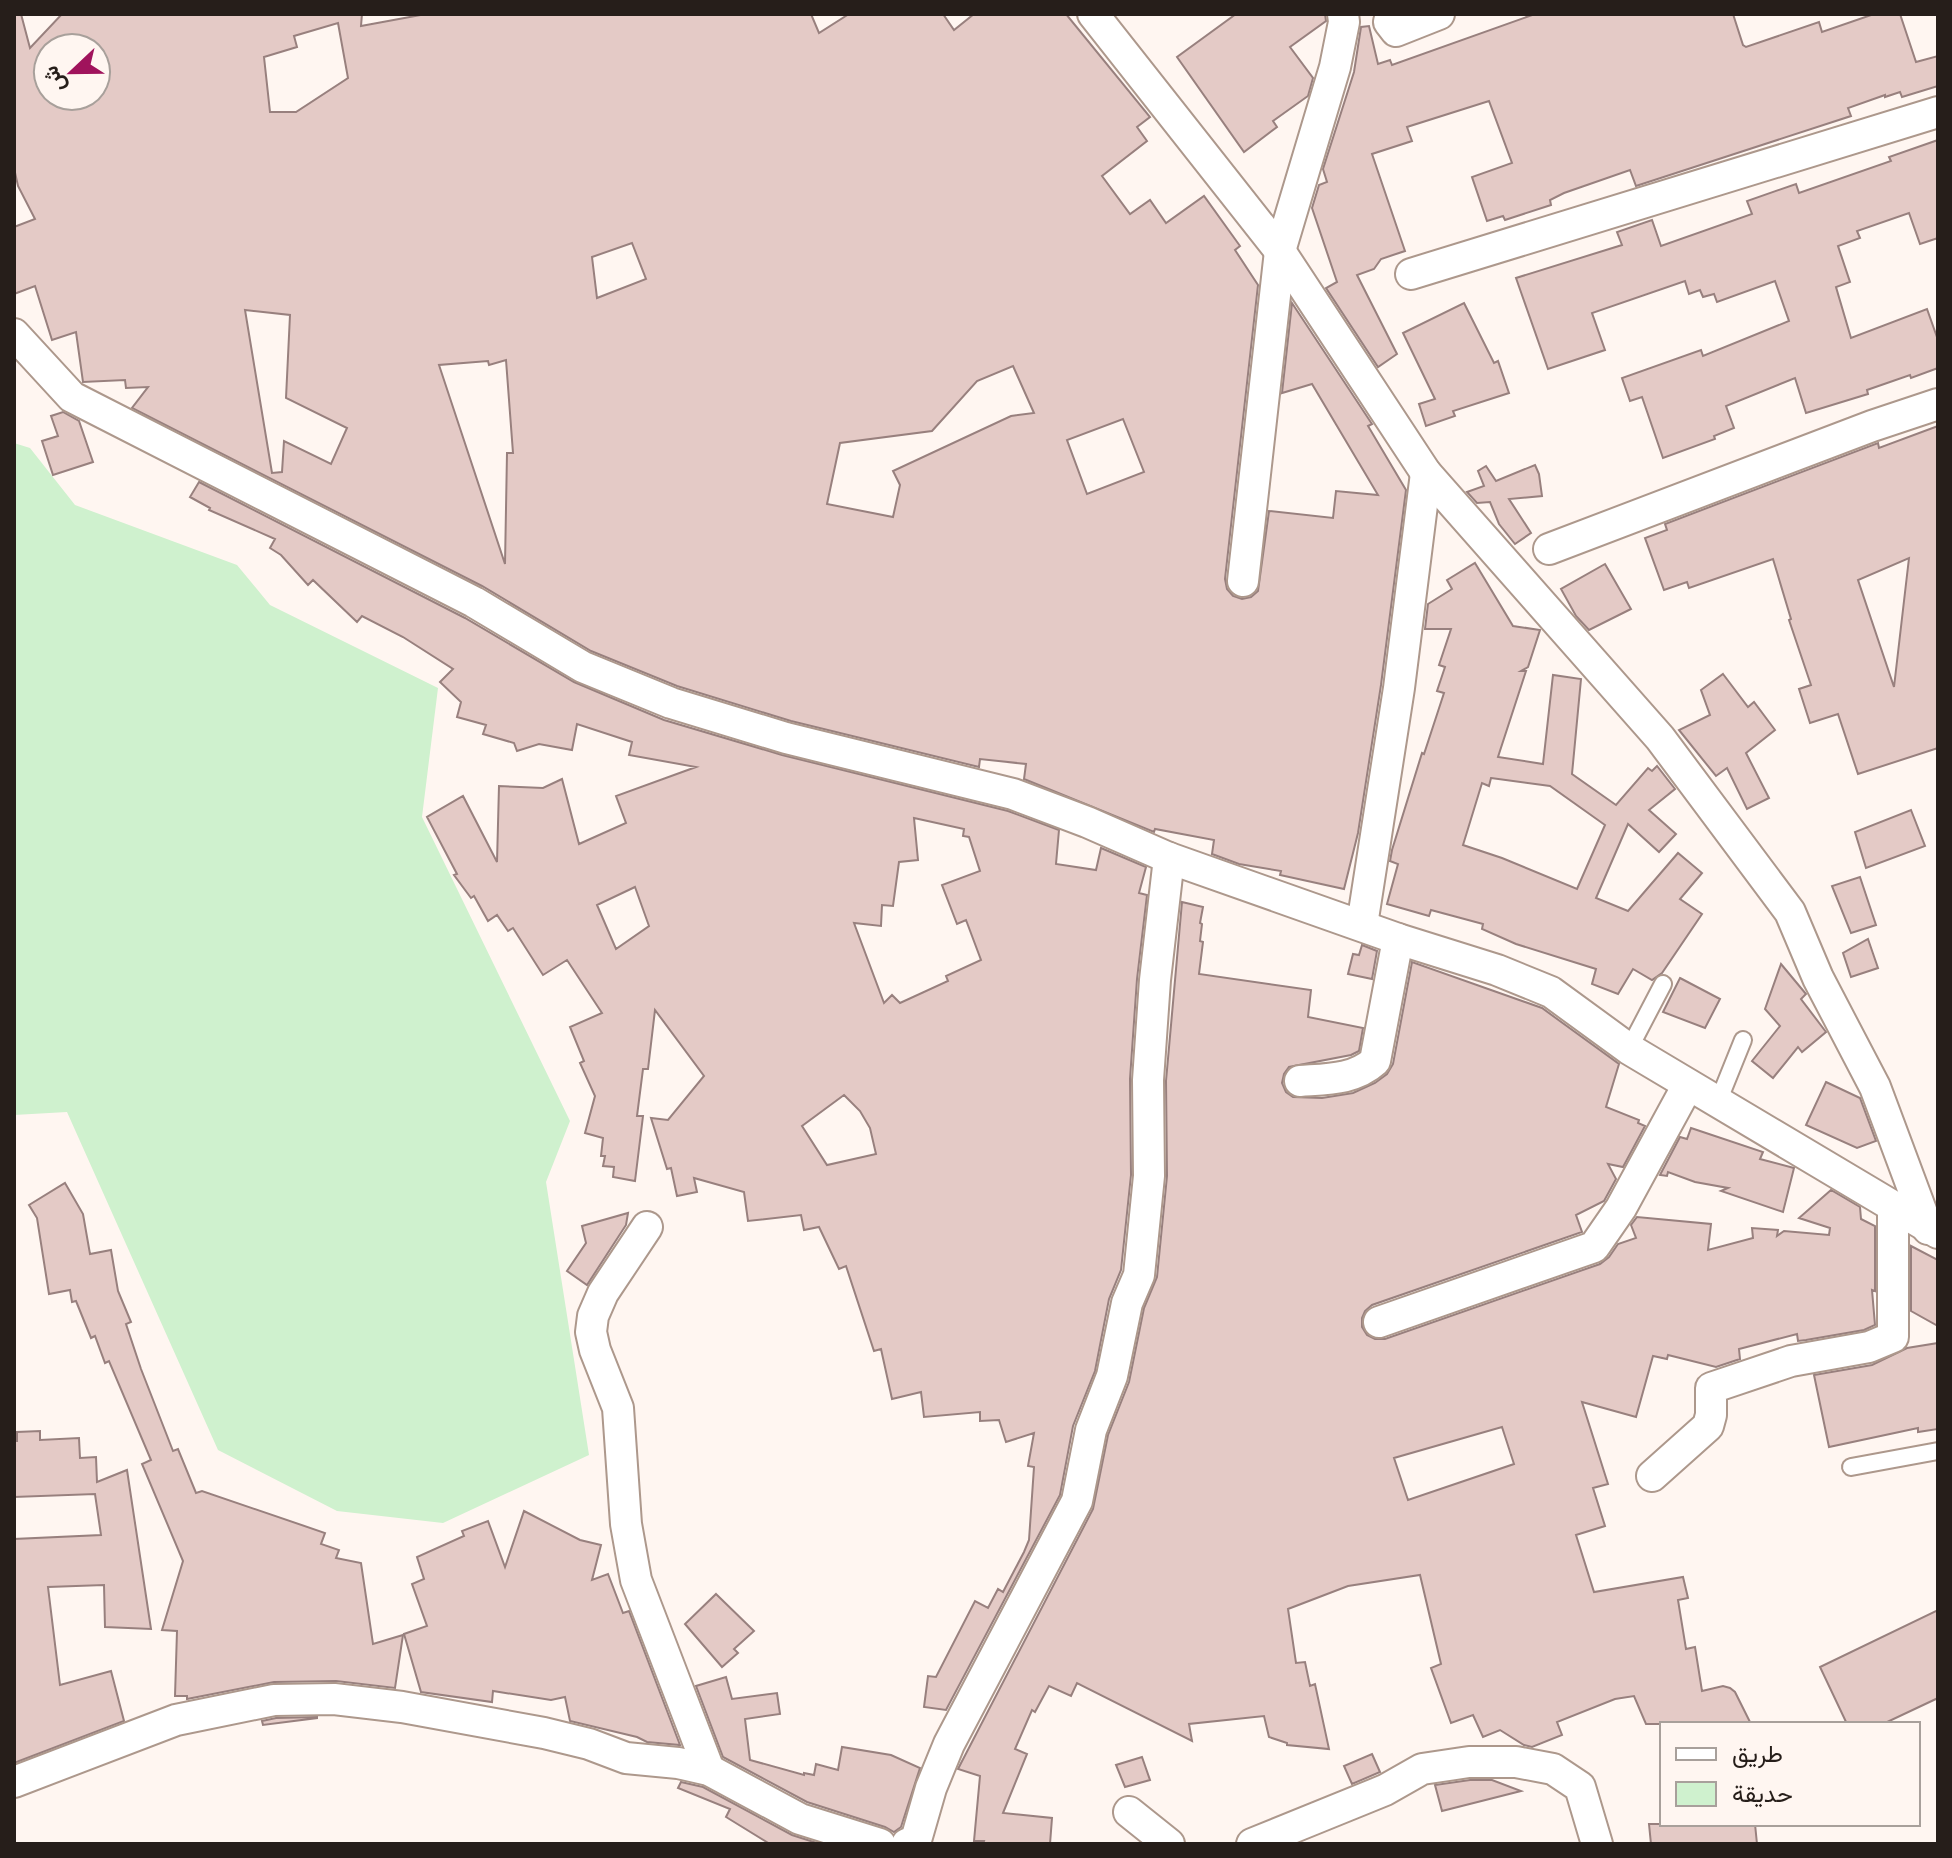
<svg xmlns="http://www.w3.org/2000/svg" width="1952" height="1858" font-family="'Nunito Sans',Vazirmatn,sans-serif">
  <rect width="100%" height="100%" fill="#fff6f1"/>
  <!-- green -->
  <polygon fill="#cff1ce" points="14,443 30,448 75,505 237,565 270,605 438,688 422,817 570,1121 546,1182 589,1455 443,1523 337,1511 218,1450 67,1112 14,1115"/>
  <!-- building -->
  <g fill="#e4cac6" stroke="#98807e" stroke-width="2" fill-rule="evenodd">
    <path d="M14 14H21L30 48 62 14H362L361 26 426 14H811L819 33 849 14H943L954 30 974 14H1066L1150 117 1137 127 1147 141 1102 176 1130 214 1150 200 1166 223 1204 196 1240 246 1235 250 1258 285 1225 579 1227 589 1233 596 1242 599 1251 597 1258 591 1269 511 1333 518 1336 491 1378 495 1312 384 1282 393 1292 303 1372 424 1368 426 1406 490 1381 685 1358 833 1344 889 1280 875 1281 871 1239 864 1212 854 1214 840 1155 829 1154 832 1024 779 1026 764 980 759 979 767 791 721 677 686 591 651 482 586 132 408 148 387 126 388 125 380 83 382 76 332 52 340 35 286 14 294V227L35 219 18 186 14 168ZM338 23 348 78 296 112H270L264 57 297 47 294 36ZM48 48H96V96H48ZM632 243 646 279 597 298 592 257ZM245 310 290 315 286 398 347 428 331 464 284 441 282 472 272 473ZM506 360 513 453H507L505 564 439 365 488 361 489 365ZM1013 366 1034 413 1011 416 893 471 900 485 893 517 827 504 840 443 932 431 977 381ZM1123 419 1144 472 1087 494 1067 440Z"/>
    <polygon points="1236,14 1325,14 1326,21 1290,47 1313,78 1308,96 1273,121 1277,127 1244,152 1177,57"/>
    <polygon points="1535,14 1733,14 1743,45 1746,47 1819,22 1822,32 1874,14 1900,14 1916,62 1938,56 1938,86 1902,97 1900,92 1885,97 1885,95 1848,108 1851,116 1636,186 1630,170 1564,193 1550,200 1551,205 1505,220 1503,216 1487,221 1472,177 1512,163 1489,101 1407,127 1412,141 1372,154 1405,251 1381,259 1374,269 1357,275 1397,354 1378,367 1326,288 1337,282 1312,208 1319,185 1327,182 1323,169 1354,72 1361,27 1369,26 1378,64 1390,60 1392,65"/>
    <polygon points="1938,140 1938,238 1920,244 1909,213 1857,231 1860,238 1838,246 1850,282 1836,287 1851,338 1927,309 1938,340 1938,368 1911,378 1910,375 1867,390 1868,394 1806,413 1795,378 1726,406 1734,428 1714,436 1715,439 1663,458 1642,397 1630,401 1622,378 1701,350 1703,356 1789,321 1775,281 1717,302 1714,294 1703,297 1700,290 1689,294 1685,281 1592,313 1605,350 1548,369 1516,278 1622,245 1617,232 1652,220 1661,246 1752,214 1747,201 1796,184 1799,193 1891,161 1889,157"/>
    <polygon points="1464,303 1494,363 1498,361 1509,393 1453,411 1455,416 1426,426 1419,404 1435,399 1403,333"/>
    <polygon points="63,412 79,421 93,462 53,475 42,441 58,436 51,416"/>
    <path d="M1938 426V748L1858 774 1838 714 1810 723 1799 689 1811 685 1789 620 1791 619 1773 559 1689 588 1687 582 1664 590 1645 538 1667 530 1665 524 1878 443 1879 448ZM1909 558 1894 687 1858 580Z"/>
    <polygon points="1535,465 1539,474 1542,496 1509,499 1531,533 1515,544 1499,524 1490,502 1477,503 1467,492 1484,486 1478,471 1486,466 1496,481"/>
    <path d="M199 482 465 618 574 682 664 720 782 755 1008 811 1059 830 1056 864 1096 870 1101 848 1146 867 1139 893 1147 895 1137 979 1130 1079 1131 1175 1121 1270 1109 1299 1095 1371 1073 1426 1060 1495 946 1710 924 1707 928 1676 936 1677 975 1601 988 1608 998 1589 1003 1592 1024 1552 1029 1540 1034 1467 1028 1466 1034 1433 1006 1442 999 1420 980 1421V1412L924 1417 921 1392 892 1399 881 1349 874 1351 846 1266 839 1269 819 1227 804 1230 801 1215 748 1221 744 1192 694 1178 697 1192 677 1196 671 1168 667 1169 651 1118 668 1120 704 1076 655 1010 648 1069H643L637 1116H643L635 1181 613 1177 614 1167 603 1166 605 1156H601L603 1138 585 1133 595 1096 580 1063 584 1061 570 1027 602 1013 567 960 543 975 513 928 508 931 497 915 488 921 474 896 471 898 454 875 457 874 427 817 463 796 497 862 499 786 543 788 562 779 579 844 626 823 616 796 696 767 629 755 632 742 577 724 572 750 539 744 517 751 514 743 483 734 486 725 457 717 461 702 440 682 453 669 403 637 362 616 357 622 313 580 308 585 281 555 270 548 275 539 209 510 210 508 190 497ZM914 818 964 829 963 836 969 837 980 871 942 885 957 924 966 920 981 960 946 976 948 981 900 1003 892 995 884 1003 854 923 881 926 882 905 893 906 899 862 918 860ZM635 887 649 926 616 949 597 905ZM844 1095 860 1111 870 1128 876 1154 827 1165 802 1126Z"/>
    <path d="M1475 563 1513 626 1540 630 1528 667 1521 671H1526L1498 757 1543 764 1553 675 1581 679 1572 774 1616 805 1648 768 1652 771 1657 766 1675 789 1649 810 1676 834 1659 852 1628 824 1596 898 1628 911 1678 853 1702 873 1680 899 1702 914 1662 973 1652 980 1633 969 1618 994 1592 984 1596 969 1516 944 1482 929 1483 924 1431 910 1429 916 1387 904 1398 864 1390 861 1392 850 1422 753 1424 754 1444 693 1437 691 1445 667 1439 665 1451 629H1425L1428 604 1452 589 1447 580ZM1491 778 1550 786 1605 825 1577 889 1502 858 1463 845 1482 783 1489 786Z"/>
    <polygon points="1605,564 1631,609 1589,630 1576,616 1561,589"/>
    <polygon points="1723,674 1748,707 1754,702 1775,730 1746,753 1769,798 1747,809 1727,768 1716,776 1679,730 1710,715 1701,690"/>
    <polygon points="1911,810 1925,846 1866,868 1855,832"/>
    <polygon points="1860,877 1876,925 1851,933 1832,886"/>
    <path d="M1182 902 1203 907 1200 923 1202 924 1200 941 1203 942 1199 974 1311 990 1308 1017 1363 1028 1359 1051 1351 1055 1289 1067 1284 1074 1282 1083 1286 1092 1293 1097 1322 1098 1353 1093 1375 1083 1387 1074 1393 1064 1412 962 1542 1008 1619 1064 1606 1107 1639 1120 1638 1123 1645 1126 1623 1167 1608 1164 1616 1179 1604 1201 1576 1215 1582 1232 1372 1305 1365 1311 1362 1318V1327L1367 1335 1375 1339H1385L1600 1264 1609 1257 1618 1244 1636 1238 1631 1225 1637 1217 1711 1224 1708 1250 1753 1238 1752 1228 1778 1230 1777 1236 1784 1231 1829 1235 1830 1228 1799 1218 1831 1190 1860 1207 1861 1219 1875 1226V1291L1872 1290 1875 1325 1864 1330 1806 1340 1798 1341 1797 1334 1739 1349 1740 1359 1716 1367 1668 1355 1667 1359 1653 1356 1636 1417 1582 1402 1608 1484 1593 1488 1605 1526 1576 1535 1594 1592 1683 1577 1688 1598 1678 1600 1686 1649 1695 1647 1702 1691 1723 1686 1730 1688 1735 1692 1751 1724H1646L1634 1696 1615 1699 1557 1722 1562 1735 1532 1747 1524 1745 1500 1730 1483 1737 1473 1715 1451 1723 1431 1668 1441 1664 1420 1575 1348 1586 1288 1609 1296 1663 1305 1662 1310 1686 1315 1684 1329 1749 1287 1745V1743L1269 1737 1264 1716 1189 1724 1192 1741 1077 1683 1071 1696 1049 1686 1035 1712 1032 1710 1015 1749 1027 1754 1003 1813 1052 1818 1050 1844H983L984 1841H974L980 1776 958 1769 1093 1509 1108 1435 1129 1382 1144 1308 1157 1277 1167 1176 1166 1081ZM1502 1427 1514 1464 1408 1500 1394 1458Z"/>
    <polygon points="1868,939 1878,968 1851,977 1843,953"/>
    <polygon points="1362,945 1377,951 1372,979 1348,974 1353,954 1359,955"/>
    <polygon points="1781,964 1806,994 1801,999 1826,1032 1802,1052 1798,1047 1773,1078 1752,1061 1780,1026 1765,1009"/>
    <polygon points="1680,978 1720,999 1705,1028 1663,1012"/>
    <polygon points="1826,1082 1860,1098 1876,1141 1857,1148 1806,1125"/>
    <polygon points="1691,1128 1763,1152 1760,1159 1794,1168 1783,1212 1721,1191 1728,1188 1695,1182 1668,1172 1667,1176 1660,1175 1680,1137 1687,1139"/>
    <polygon points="65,1183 83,1214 90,1254 111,1250 118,1291 131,1322 126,1324 141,1369 173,1451 178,1449 196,1493 202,1491 325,1533 321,1544 339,1550 336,1558 361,1563 373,1644 403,1635 395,1688 336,1681 274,1682 187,1699 187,1696 175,1696 177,1631 162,1630 183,1561 142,1464 151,1460 109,1361 105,1363 95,1336 91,1338 76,1301 72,1302 70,1290 49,1294 37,1218 29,1205"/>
    <polygon points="628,1213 626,1225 587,1285 567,1271 586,1243 582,1226"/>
    <polygon points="1911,1246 1938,1260 1938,1326 1911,1311"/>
    <polygon points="1938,1343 1938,1429 1918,1432 1918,1428 1829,1447 1814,1375 1872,1365 1907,1348"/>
    <polygon points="40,1431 40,1440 79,1438 80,1458 96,1457 97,1482 127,1470 151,1629 105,1627 104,1585 48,1587 60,1685 111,1671 124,1721 14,1763 14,1539 101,1535 95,1494 14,1497 14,1441 17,1441 17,1432"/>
    <polygon points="524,1511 580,1540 601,1545 592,1580 608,1574 623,1613 629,1611 680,1745 647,1742 637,1737 570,1721 565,1697 551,1700 493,1691 492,1702 421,1692 404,1634 427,1626 412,1584 424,1579 417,1557 464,1536 462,1531 488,1521 505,1567"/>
    <polygon points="716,1594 754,1631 734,1649 738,1653 722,1667 685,1624"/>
    <polygon points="1938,1610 1938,1698 1883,1724 1847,1724 1820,1667"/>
    <polygon points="726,1677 732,1699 777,1693 780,1714 745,1719 750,1760 804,1775 804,1773 814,1775 816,1764 838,1770 842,1747 891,1755 920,1768 901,1827 894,1832 885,1827 807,1802 723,1757 696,1686"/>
    <polygon points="276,1718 317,1717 317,1718 263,1725 262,1721"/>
    <polygon points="1372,1754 1380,1772 1352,1784 1344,1766"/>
    <polygon points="1142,1757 1150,1780 1125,1787 1116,1765"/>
    <polygon points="1470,1780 1492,1780 1521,1791 1442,1811 1435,1785"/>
    <polygon points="681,1782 703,1787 792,1835 820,1844 770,1844 726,1817 730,1809 678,1788"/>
    <polygon points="1649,1824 1755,1824 1757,1844 1651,1844"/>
  </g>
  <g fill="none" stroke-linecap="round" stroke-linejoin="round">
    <defs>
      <g id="service">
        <polyline points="1629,1049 1663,984"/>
        <polyline points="1718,1102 1743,1040"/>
        <polyline points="1851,1467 1938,1451"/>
      </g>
      <g id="minor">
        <polyline points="1093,14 1280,251 1426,473 1660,738 1790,912 1818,978 1875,1087 1928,1229"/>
        <polyline points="1391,14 1389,22 1396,31 1439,14"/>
        <polyline points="1411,274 1938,112"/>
        <polyline points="14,334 72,397 474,602 583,667 671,703 786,738 1013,794 1087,822 1169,858 1398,939 1497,970 1551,992 1629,1049 1938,1233"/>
        <polyline points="1549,549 1872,426 1938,404"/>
        <polyline points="1243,581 1280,251 1335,67 1344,22 1343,14"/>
        <polyline points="1362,925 1399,688 1426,473"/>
        <path d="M1300 1081C1327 1079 1354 1080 1375 1061L1398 939"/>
        <polyline points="647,1227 603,1293 593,1316 591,1332 595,1350 618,1408 626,1524 636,1580 709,1770"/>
        <polyline points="1379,1322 1594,1247 1621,1208 1688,1085"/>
        <polyline points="1652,1476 1708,1426 1711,1415 1711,1388 1791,1361 1869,1347 1893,1337 1893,1208"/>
        <polyline points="14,1782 176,1720 274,1700 334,1699 402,1707 544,1733 589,1744 626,1758 678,1763 709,1770 800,1819 880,1844"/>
        <polyline points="1129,1812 1169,1844"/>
        <polyline points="907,1844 916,1840 931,1788 949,1744 1077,1501 1091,1430 1112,1376 1127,1303 1139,1275 1149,1176 1148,1080 1155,980 1169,858"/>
        <polyline points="1252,1844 1385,1790 1422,1769 1469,1762 1516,1762 1553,1769 1580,1787 1597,1844"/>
      </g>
    </defs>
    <!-- service casing -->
    <use href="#service" stroke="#ad988c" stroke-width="20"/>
    <!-- minor casing -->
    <use href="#minor" stroke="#ad988c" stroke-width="34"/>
    <!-- service -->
    <use href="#service" stroke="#fff" stroke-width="16"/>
    <!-- minor -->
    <use href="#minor" stroke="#fff" stroke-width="30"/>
  </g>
  <!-- border -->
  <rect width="1952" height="1858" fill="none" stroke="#261e1a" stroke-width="32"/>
  <!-- legend -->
  <rect x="1660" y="1722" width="260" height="104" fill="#fff6f1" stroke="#a8a09b" stroke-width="2"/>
  <rect x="1676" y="1748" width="40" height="12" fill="#ffffff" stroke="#a8a09b" stroke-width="2"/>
  <text x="1732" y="1762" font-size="24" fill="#261e1a">طريق</text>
  <rect x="1676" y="1782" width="40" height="24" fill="#cff1ce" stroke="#a8a09b" stroke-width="2"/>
  <text x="1732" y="1802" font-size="24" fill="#261e1a">حديقة</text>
  <!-- north arrow -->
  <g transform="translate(72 72) rotate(248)"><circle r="38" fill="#fff6f1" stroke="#a8a09b" stroke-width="2"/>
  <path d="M0-6L14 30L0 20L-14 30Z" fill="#a0135c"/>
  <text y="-12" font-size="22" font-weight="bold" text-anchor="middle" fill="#261e1a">ش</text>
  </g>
</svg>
